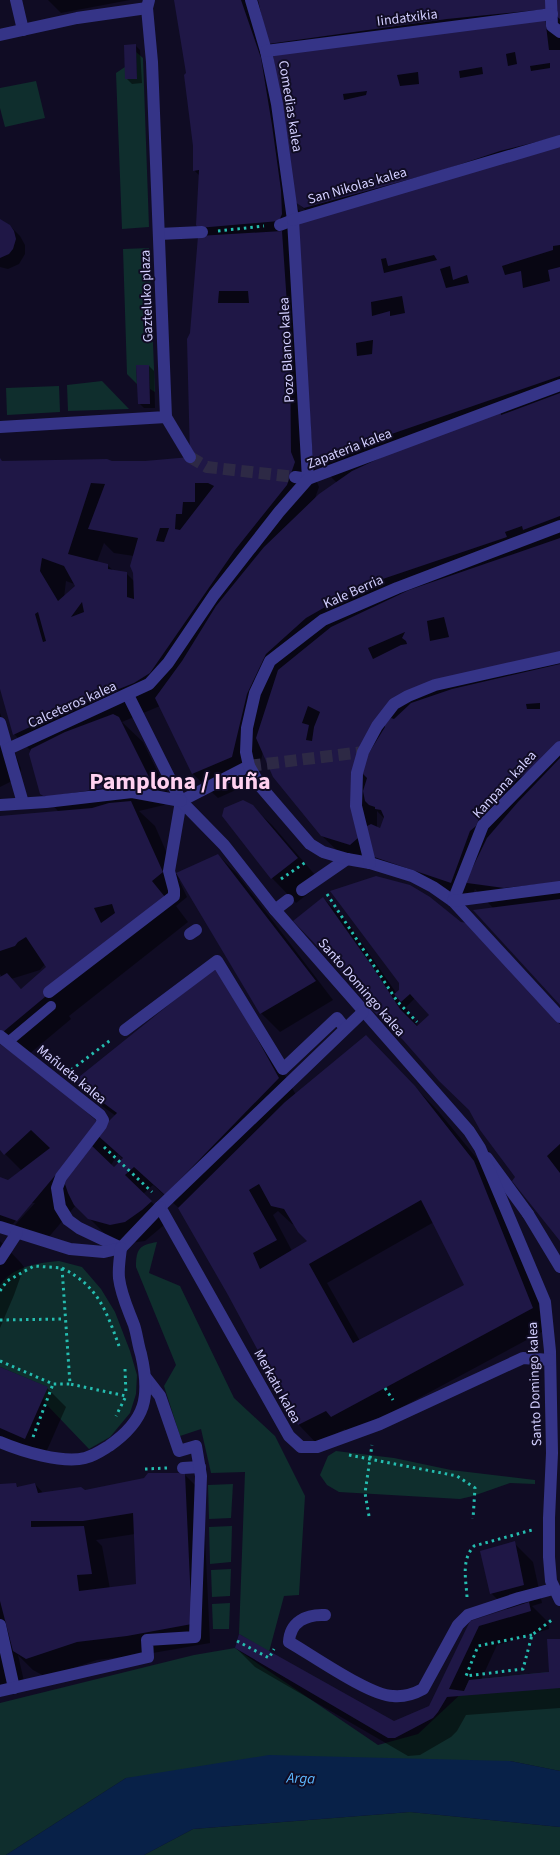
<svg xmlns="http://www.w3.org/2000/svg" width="560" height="1855" font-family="'Source Sans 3',sans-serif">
  <rect width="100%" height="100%" fill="#100c24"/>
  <!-- green -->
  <g fill="#0f2e2d">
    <polygon points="136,52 143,58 149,227 122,229 116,73 125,67 126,79 137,79"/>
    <polygon points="36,81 45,118 5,127 0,108 0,88"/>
    <polygon points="149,248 155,392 150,389 149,365 136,365 137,384 127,374 123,249"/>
    <polygon points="102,381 129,409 68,411 67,385"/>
    <polygon points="59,386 60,412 7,415 6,388"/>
    <path d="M157 1242 149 1273 180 1286 234 1398 275 1436 305 1496 299 1595 284 1596 269 1652 239 1634 245 1472 211 1473 201 1429 180 1436 164 1386 176 1365 136 1267C136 1248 140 1245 157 1242Z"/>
    <path d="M59 1261 82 1267 101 1289 115 1312 130 1351 137 1375 136 1394 130 1413 110 1437 89 1449 46 1404 43 1398 47 1387 0 1367V1285C13 1266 38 1263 59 1261Z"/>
    <polygon points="336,1451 394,1458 451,1470 535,1480 535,1484 510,1483 473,1496 460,1499 339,1492 327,1485 320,1475 328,1456"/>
    <polygon points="233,1484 231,1518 209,1519 208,1485"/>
    <polygon points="232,1526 231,1562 210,1564 209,1527"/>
    <polygon points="231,1569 230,1596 212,1597 211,1570"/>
    <polygon points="230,1603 229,1629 213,1629 212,1604"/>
    <polygon points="560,1639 560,1771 510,1761 126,1778 6,1855 0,1855 0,1703 194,1655 235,1648 378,1745 418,1734 464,1691 469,1680 549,1672"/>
    <polygon points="410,1812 560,1827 560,1855 144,1855 193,1829"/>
  </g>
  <!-- water -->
  <polygon fill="#082148" points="269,1755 510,1761 560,1771 560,1827 410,1812 193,1829 144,1855 6,1855 126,1778"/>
  <!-- shadow -->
  <g fill="#0007" fill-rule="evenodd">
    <polygon points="48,0 130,0 61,13"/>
    <path d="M175 0H560V1003L494 909 475 889 470 901 347 860 322 836 263 752 256 781 218 798 193 774 160 706 122 722 143 742 172 801 164 805 139 811 155 826 176 874 218 855 237 874 333 1000 280 1032 261 1013 181 879 179 880 187 897 176 906 188 922 69 1016 71 1019 28 1055 0 1033V978L2 977 0 974V818L60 813 41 793 31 751 14 734 0 682V460L3 462 112 463 145 462 191 458V333L208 237 199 227 200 176 194 170 193 151 194 146 188 73ZM296 201 312 217 305 216 291 202ZM315 461 337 483 314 501 319 487 315 477ZM104 543 114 553 134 556 135 582 126 573 114 571 107 565 97 562ZM66 581 77 585 64 598ZM377 811 384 818 381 829 377 828ZM45 964 48 968 22 990 11 979 40 970Z"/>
    <polygon points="135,45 140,50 142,83 132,84 127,79"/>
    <polygon points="0,221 9,225 20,236 25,245 25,254 19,264 8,269 0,267"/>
    <polygon points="149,366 154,371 155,408 144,408 139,403"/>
    <polygon points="0,713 21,769 18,778 0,787"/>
    <polygon points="252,806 272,825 322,883 296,903 272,878"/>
    <path d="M323 898 348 923 397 994 503 958 560 1023V1239L471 1111 339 968ZM415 998 431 1015 418 1027 406 1007Z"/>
    <path d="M236 987 296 1095 390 1061 438 1111 484 1167 551 1327 350 1435 345 1429 317 1444 299 1425 229 1294 181 1210 153 1185 143 1194 170 1220 145 1241 130 1243 108 1237 76 1205 42 1245 0 1231V1178L8 1181 22 1171 0 1149V1046L103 1129 116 1116 94 1100 75 1081ZM118 1154 123 1159 114 1168 111 1165ZM31 1203H35L14 1226 12 1225ZM278 1211 292 1224 295 1225 309 1242 292 1251 273 1215ZM434 1222 466 1285 360 1341 327 1283Z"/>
    <polygon points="0,1241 21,1263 24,1267 14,1295 0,1328"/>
    <polygon points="0,1368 47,1388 66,1407 44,1457 0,1437"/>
    <path d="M184 1474 203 1493 210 1643 147 1654 97 1660 46 1677 33 1670 18 1655 26 1690 0 1697V1485H16L19 1488 35 1484 43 1493 85 1491ZM135 1534 137 1585 110 1589 102 1546 96 1540Z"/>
    <polygon points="514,1543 533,1562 542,1603 532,1606 548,1622 549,1629 497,1645 481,1680 551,1673 560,1640 560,1708 466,1715 457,1731 451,1737 420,1755 408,1756 255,1667 236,1648 394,1723 430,1707 471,1622 508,1610 491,1593"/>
  </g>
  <!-- building -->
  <g fill="#1f1746" fill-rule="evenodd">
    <polygon points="174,0 241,0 261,58 272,125 281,190 282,214 279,221 198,228 196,225 199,170 193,171 193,146 184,75 186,73"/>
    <polygon points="258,0 547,0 547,9 447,19 268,44"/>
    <polygon points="556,0 560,0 560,19 556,16"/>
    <path d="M545 17 549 50H560V136L500 151 440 171 304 208 295 202 273 54ZM515 52 517 64 508 66 506 54ZM550 63V68L531 71 530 66ZM482 67 483 74 460 78 459 71ZM418 72 419 84 400 86 397 75ZM367 91 366 95 344 100 343 94Z"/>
    <polygon points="136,44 137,79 125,79 124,45"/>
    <path d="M560 142V245L553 246V250L502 266 505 275 521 271 523 288 550 281 548 270 560 267V376L313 461 296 220ZM434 255 437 260 384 273 381 259 386 258 388 266ZM450 266 453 280 467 275 469 283 446 288 440 269ZM402 296 405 313 390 316V311L372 316 371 302ZM373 340 372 354 357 356 356 343Z"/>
    <polygon points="0,219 10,225 14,231 16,239 13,249 9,254 0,258"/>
    <path d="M282 231 290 348 291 452 295 462 287 485 235 550 150 673 134 683 64 711 13 735 0 689V458L2 461 107 459 112 461H145L190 457 187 339 190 333 198 236ZM219 291H248L249 303H218ZM91 483 105 484 88 529 138 538 130 566 133 573 134 599 127 597V572L108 569V564L68 554ZM195 483H208L214 486 180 530 175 529 176 514H182L183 502H195ZM160 528H169L164 542 156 541ZM42 558 64 566 75 586 58 601 40 571ZM82 602 84 612 71 617ZM38 612 46 641 43 642 35 614Z"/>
    <polygon points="136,365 149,365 150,404 138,404"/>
    <polygon points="560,393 560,516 523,530 522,526 505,532 507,537 362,586 306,618 266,654 247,694 232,757 192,774 155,698 182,661 216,606 264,547 319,494 352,471 408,445 500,411 501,415"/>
    <path d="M560 538V655L410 692 358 757V838L350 845 321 836 273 777 256 738 278 670 331 627 409 590ZM444 617 449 637 430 641 427 621ZM405 632 402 638 406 641 407 644 401 645 373 659 368 648ZM308 706 320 712 314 727 312 741 306 740 309 725 302 723Z"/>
    <path d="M560 664V744L532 769 512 783 481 814 476 826 470 831 451 883 374 857 365 827 371 824 380 828 384 817 381 810 375 809V807L369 805 365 801 363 791 367 778 362 773 364 761 385 727 384 724 391 718 394 719 411 703 452 689ZM540 703V709H527L526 704Z"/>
    <polygon points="113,714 119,717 149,777 140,781 123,785 86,791 45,797 40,794 29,754 31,749 65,732"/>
    <polygon points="560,758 560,882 504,888 467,883 467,879 487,838 518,802"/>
    <polygon points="243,800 253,805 298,858 271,879 222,816 224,808"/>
    <path d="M131 801 163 872 152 881 165 897 3 1032 0 1030V977L7 973 21 989 46 967 26 937 18 942 15 946 0 951V816L92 808 109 803ZM112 904 115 913 101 923 94 908Z"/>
    <polygon points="218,854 316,981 260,1014 176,873"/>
    <polygon points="376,876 410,885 430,897 461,922 468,923 560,1024 560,1144 547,1156 560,1173 560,1241 512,1181 515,1177 480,1130 469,1110 439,1081 403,1040 370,1008 339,969 293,921 323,897 372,966 400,1009 417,1026 429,1015 410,994 401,1002 394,994 399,990 399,983 330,891"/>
    <polygon points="560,899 560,1005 473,910"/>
    <polygon points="217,966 279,1078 165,1195 134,1167 125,1175 152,1201 142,1210 125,1222 110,1225 88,1219 74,1205 68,1193 65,1184 67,1174 89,1143 114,1167 123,1158 96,1134 117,1113 74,1081"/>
    <path d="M366 1035 415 1086 474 1161 533 1308 331 1417 326 1411 298 1425 228 1295 178 1208 285 1102ZM259 1184 271 1206 284 1209 298 1232 307 1241 260 1269 253 1253 277 1240 249 1190ZM421 1200 464 1285 353 1343 309 1264Z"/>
    <polygon points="0,1044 54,1084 99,1123 17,1221 0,1215 0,1177 8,1180 50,1148 31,1130 4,1155 0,1150"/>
    <polygon points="0,1367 48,1387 25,1439 0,1428"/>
    <path d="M148 1473H185L192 1624 127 1636 77 1642 26 1659 13 1651 0 1601V1484L16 1483 17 1487 35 1483 38 1493 81 1487 85 1490 144 1478ZM133 1513 136 1584 79 1591 77 1575 92 1574 84 1526 31 1527V1521H83Z"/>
    <polygon points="515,1541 524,1585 490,1594 480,1551"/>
    <polygon points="529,1602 531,1611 479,1626 449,1689 464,1691 469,1680 549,1672 547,1639 560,1639 560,1688 447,1697 438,1712 433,1718 395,1738 388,1738 235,1648 239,1634 394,1721 429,1706 470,1621"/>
  </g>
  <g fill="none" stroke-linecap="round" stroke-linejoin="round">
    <!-- pedestrian-tunnel -->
    <polyline stroke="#2d2945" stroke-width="12" stroke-dasharray="12 6" stroke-linecap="butt" points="190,457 207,467 295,477"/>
    <!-- minor-tunnel -->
    <polyline stroke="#2d2945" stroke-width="12" stroke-dasharray="12 6" stroke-linecap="butt" points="249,766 363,752"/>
    <!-- path -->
    <g stroke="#25bdb0" stroke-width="3" stroke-dasharray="2.5 4" stroke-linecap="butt">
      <polyline points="218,231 264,226"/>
      <polyline points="281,879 306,862"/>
      <polyline points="327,894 397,1001 417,1022"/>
      <polyline points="71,1070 112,1039"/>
      <polyline points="104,1147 152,1192"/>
      <path d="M62 1268C98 1286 106 1310 119 1346"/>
      <polyline points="0,1291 7,1281 34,1266 62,1268 70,1384 126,1396 116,1416"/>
      <polyline points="0,1320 65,1319"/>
      <polyline points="0,1361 53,1384 70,1384"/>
      <polyline points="125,1369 126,1395"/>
      <polyline points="385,1388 393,1400"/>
      <polyline points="33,1437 53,1384"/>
      <polyline points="349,1455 457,1476 475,1488 473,1519"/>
      <polyline points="145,1469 167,1468"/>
      <polyline points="369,1516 365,1493 372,1445"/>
      <path d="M467 1597C466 1579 461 1560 474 1546L532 1530"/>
      <polyline points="532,1635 478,1646 466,1676 523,1669 532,1635 553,1619"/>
      <polyline points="237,1641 269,1658 274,1649"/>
    </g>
    <!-- service -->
    <polyline stroke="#353487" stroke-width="10" points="8,1042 51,1006"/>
    <!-- pedestrian -->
    <g stroke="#353487" stroke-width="12">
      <polyline points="280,225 293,220"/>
      <polyline points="159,234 202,232"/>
      <polyline points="166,417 190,457"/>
      <polyline points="295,477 308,479"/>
      <polyline points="302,890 347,859"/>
      <polyline points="275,910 288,900"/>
      <polyline points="190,934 196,930"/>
      <polyline points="49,992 174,896 174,890 169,871 181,801 249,766"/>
      <polyline points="125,1030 217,961 283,1069 337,1018 345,1028"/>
      <polyline points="487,1158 528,1214"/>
      <polyline points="183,1468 200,1467"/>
      <path d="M325 1615C306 1614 290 1622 289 1642 312 1655 370 1696 393 1696 404 1697 414 1694 423 1689L458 1625 468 1615 519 1598 553 1589"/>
      <polyline points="0,1625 14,1688"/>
      <polyline points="0,1691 148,1657 147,1640 195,1637 201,1476 196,1446 179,1451 160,1396 146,1378"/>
    </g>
    <!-- minor -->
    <g stroke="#353487" stroke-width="12">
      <polyline points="16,0 23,30"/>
      <polyline points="251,0 266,51 277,104 293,220 308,479"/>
      <polyline points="551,0 552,26 560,32"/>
      <polyline points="0,35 77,18 147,8"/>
      <polyline points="266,51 552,14"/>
      <polyline points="293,220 560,141"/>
      <polyline points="0,427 166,417 152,62 147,8 149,0"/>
      <polyline points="560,526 397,588 323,620 270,661 255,693 247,728 246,752 249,766 261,787 310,844 323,852 347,859 370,863 412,876 433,887 453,901 560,1017"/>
      <polyline points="128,695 181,801 224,845 275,910 469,1131 480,1148 545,1302 550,1351 552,1453 549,1518 549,1557 551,1581 560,1600"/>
      <polyline points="0,723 23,803"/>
      <polyline points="8,749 149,684 168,663 214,595 279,512 308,479 560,385"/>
      <polyline points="0,805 46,802 132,792 181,801"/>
      <polyline points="370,863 356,806 357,773 363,752 377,726 394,704 408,696 435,685 560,657"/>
      <polyline points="453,901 483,825 560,747"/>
      <polyline points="453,901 560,887"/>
      <polyline points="363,1012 160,1207 289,1436 301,1447 317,1447 380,1424 523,1358 550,1360"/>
      <polyline points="0,1036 100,1115 103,1120 101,1125 61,1177 57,1188 60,1207 68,1220 79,1228 121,1248"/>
      <polyline points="528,1214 560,1267"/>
      <polyline points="0,1227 70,1249 104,1252 121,1248"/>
      <polyline points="121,1248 160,1207"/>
      <polyline points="0,1259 17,1233"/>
      <path d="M0 1442C21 1451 63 1464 85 1458 94 1456 101 1451 109 1446 146 1420 151 1397 141 1354 138 1345 137 1334 134 1325 128 1309 121 1295 119 1278 118 1268 120 1257 121 1248"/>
    </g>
  </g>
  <g text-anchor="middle" stroke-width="4" stroke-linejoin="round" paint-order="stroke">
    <!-- street labels -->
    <g font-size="14" fill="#d3cfff" stroke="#100c24">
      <text transform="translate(407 17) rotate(-7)" y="5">Iindatxikia</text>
      <text transform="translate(291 106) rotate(81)" y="5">Comedias kalea</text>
      <text transform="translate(357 185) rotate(-16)" y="5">San Nikolas kalea</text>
      <text transform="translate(146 296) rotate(-92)" y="5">Gazteluko plaza</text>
      <text transform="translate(286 350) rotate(-93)" y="5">Pozo Blanco kalea</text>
      <text transform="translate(349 448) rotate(-21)" y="5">Zapateria kalea</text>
      <text transform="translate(353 591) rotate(-24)" y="5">Kale Berria</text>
      <text transform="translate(72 704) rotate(-24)" y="5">Calceteros kalea</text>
      <text transform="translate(504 784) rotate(-47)" y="5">Kanpana kalea</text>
      <text transform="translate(362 987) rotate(49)" y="5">Santo Domingo kalea</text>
      <text transform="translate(72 1074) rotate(39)" y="5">Mañueta kalea</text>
      <text transform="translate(534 1384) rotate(-92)" y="5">Santo Domingo kalea</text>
      <text transform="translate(278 1386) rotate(61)" y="5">Merkatu kalea</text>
    </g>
    <!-- water labels -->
    <g font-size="15" font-style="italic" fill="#5db8ff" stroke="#100c24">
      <text transform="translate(301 1778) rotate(2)" y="5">Arga</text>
    </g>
    <!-- town labels -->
    <g font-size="24" font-weight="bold" fill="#ffd1f0" stroke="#100c24">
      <text x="180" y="789">Pamplona / Iruña</text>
    </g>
  </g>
</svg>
